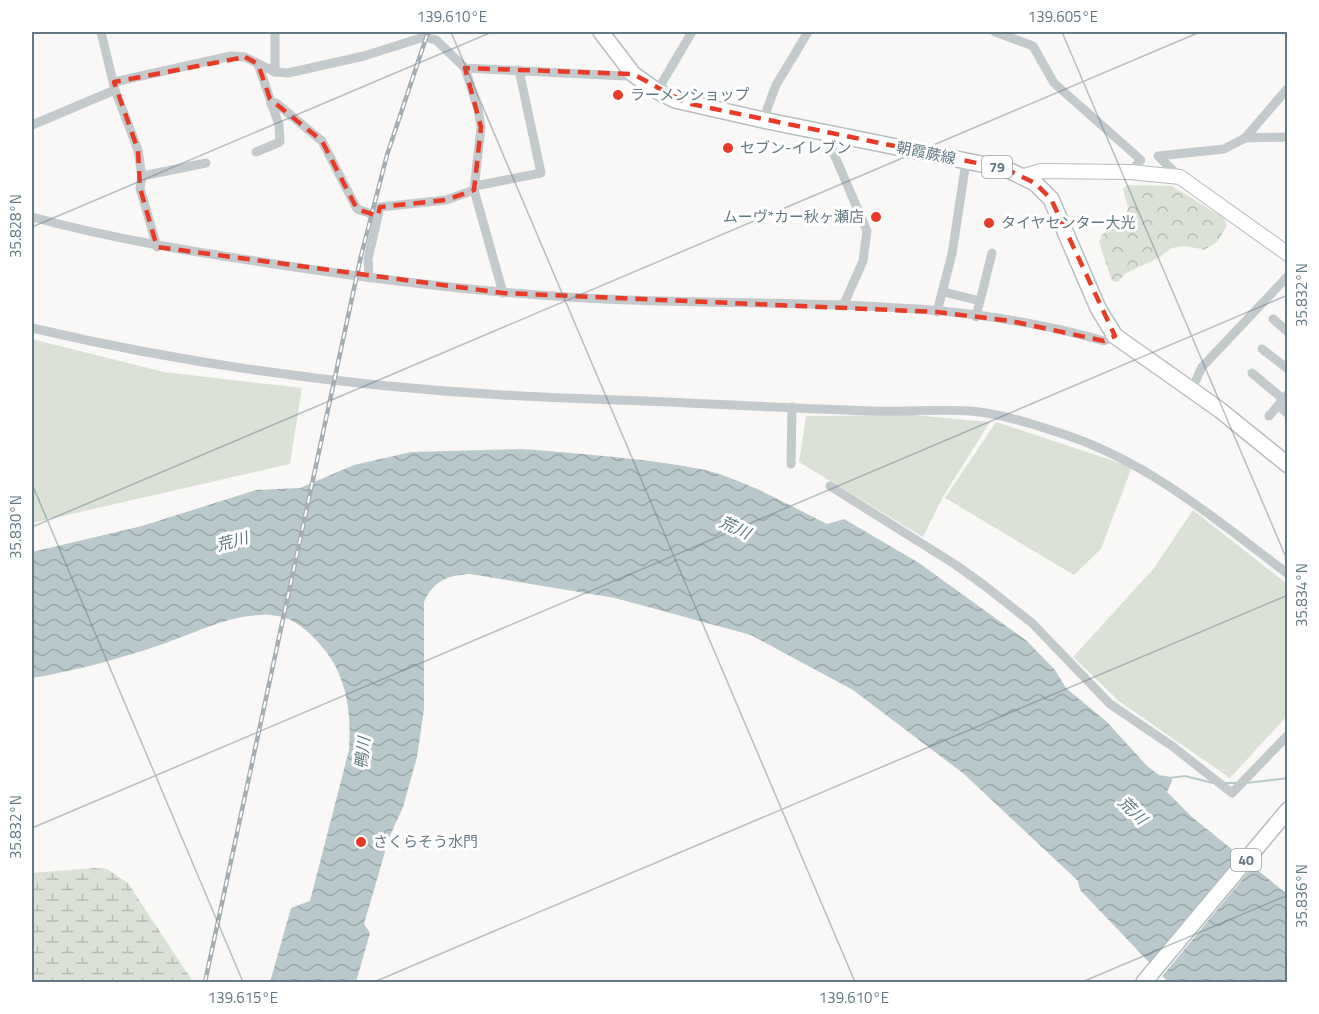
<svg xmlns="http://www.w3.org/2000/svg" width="1319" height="1014" font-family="'Titillium Web','Noto Sans JP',sans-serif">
  <defs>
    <pattern id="forest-crowns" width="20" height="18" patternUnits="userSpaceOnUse" patternTransform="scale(1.5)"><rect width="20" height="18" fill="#dbe1d7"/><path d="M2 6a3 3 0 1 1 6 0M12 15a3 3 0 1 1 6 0" fill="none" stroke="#b5bbb4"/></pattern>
    <pattern id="wetland-marsh" width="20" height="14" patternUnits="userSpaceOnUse" patternTransform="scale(1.5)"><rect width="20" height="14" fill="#dbe1d7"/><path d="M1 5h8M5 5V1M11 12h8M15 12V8" fill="none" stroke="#b5bbb4"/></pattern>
    <pattern id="water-waves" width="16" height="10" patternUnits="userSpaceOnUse" patternTransform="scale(1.5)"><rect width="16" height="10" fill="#b9c8ca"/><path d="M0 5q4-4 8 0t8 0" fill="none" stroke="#9aa7a9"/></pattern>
  </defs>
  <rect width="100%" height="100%" fill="#f9f8f6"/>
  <!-- grass -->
  <g fill="#dbe1d7">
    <polygon points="32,339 164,372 302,388 290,464 32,523"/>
    <polygon points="912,415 990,422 944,495 923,537 799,462 806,416"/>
    <polygon points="996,422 1132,467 1101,549 1074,575 945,498"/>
    <polygon points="1193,510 1287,584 1287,716 1230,778 1120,702 1073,657 1154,568"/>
  </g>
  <!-- forest -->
  <path fill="url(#forest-crowns)" d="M1127 185 1172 186 1224 218 1227 226 1217 242 1204 250C1167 240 1174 252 1146 264 1133 270 1126 271 1118 282L1112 281 1099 242 1102 235 1126 214 1128 208 1123 189Z"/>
  <!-- wetland -->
  <polygon fill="url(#wetland-marsh)" points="93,868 107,869 128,883 193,982 32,982 32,873"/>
  <!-- water -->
  <path fill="url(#water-waves)" d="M522 449C583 454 645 458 705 470 743 479 791 506 827 524L844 519 919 563 1027 641 1055 670 1066 688 1107 722 1147 766 1159 775 1171 777 1172 781 1167 792 1192 817 1287 894V982H1168L1080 890 1078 881 964 774 853 690 751 635 615 598 470 574C448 575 433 581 424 602V709L417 757 403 807 389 838 364 924 370 933 356 982H270L291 908 310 901 349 750C352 705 345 666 310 634 298 623 287 616 270 615 231 613 196 633 160 645 119 659 74 671 32 678V552L142 526 256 490 300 488 354 465 411 452Z"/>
  <!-- pier -->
  <polygon fill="#f9f8f6" points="1243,855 1255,864 1160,979 1150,968"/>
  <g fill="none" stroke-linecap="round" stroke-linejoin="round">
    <!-- stream -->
    <g stroke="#b9c8ca" stroke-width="2">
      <polyline points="1169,778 1185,776 1213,783"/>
      <polyline points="1225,783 1237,783"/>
      <polyline points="1246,783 1288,778"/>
    </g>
    <defs>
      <polyline id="secondary" points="1024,176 1041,171 1130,172 1180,177 1288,254"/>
      <g id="primary">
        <polyline points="601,32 633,74 657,91 675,100 763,120 1006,169 1035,183 1051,199 1098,308 1115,336 1220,410 1288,465"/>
        <polyline points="1144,982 1288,810"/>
      </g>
    </defs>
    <!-- secondary casing -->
    <use href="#secondary" stroke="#b6bdc0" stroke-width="16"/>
    <!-- primary casing -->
    <use href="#primary" stroke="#b7bdc0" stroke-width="18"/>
    <!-- street -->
    <g stroke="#c4c9cc" stroke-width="9">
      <polyline points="101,32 115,90 138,150 142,176 140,188 157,247"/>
      <polyline points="995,32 1033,46 1054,83 1141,160 1130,172"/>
      <polyline points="465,68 478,109 481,127 474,190 503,293"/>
      <polyline points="275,72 275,32"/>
      <polyline points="114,82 231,56 245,57 275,72 288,73 364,56 424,37 436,40 465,68 625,76 633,74"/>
      <polyline points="657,91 692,32"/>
      <polyline points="271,104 276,103 322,141 357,209 378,216"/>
      <polyline points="763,120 776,85 808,32"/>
      <polyline points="32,125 115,90"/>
      <polyline points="825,133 867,231 863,261 843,306"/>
      <polyline points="1245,138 1288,137"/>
      <polyline points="256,152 280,142 279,125 258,64"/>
      <polyline points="142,176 206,163"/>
      <polyline points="1180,177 1158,156 1224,149 1245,138 1288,88"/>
      <polyline points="475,186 541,173 519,70"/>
      <path d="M32 217C116 240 201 253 288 266 401 283 514 296 628 300 785 306 951 296 1104 341L1115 336"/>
      <polyline points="369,278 368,259 380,207 446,200 474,190"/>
      <polyline points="944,292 980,301"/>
      <polyline points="937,312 952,254 966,162"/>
      <polyline points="976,317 992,253"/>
      <polyline points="1273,319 1288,332"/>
      <path d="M32 328C215 371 402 393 591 399 685 402 779 408 873 411 905 412 938 409 971 411 1003 414 1036 425 1066 435 1150 463 1218 521 1288 574"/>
      <polyline points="1262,349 1288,369"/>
      <polyline points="1252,373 1283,399"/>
      <polyline points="1191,391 1202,367 1288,276"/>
      <polyline points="1278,405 1288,414"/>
      <polyline points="1269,416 1288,394"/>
      <polyline points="791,464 792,407"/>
      <polyline points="830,486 956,565 985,586 1032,623 1110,704 1172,746 1232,793 1288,735"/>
    </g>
    <!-- secondary -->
    <use href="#secondary" stroke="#fff" stroke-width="14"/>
    <!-- primary -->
    <use href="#primary" stroke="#fff" stroke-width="15"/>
    <defs>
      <polyline id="rail" points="205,982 361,256 387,155 428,32"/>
    </defs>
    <!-- rail casing -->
    <use href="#rail" stroke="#a4adb1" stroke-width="4.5"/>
    <!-- rail -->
    <use href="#rail" stroke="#fff" stroke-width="2" stroke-dasharray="7" stroke-linecap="butt"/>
  </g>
  <!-- marked area -->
  <path fill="none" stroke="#e83b27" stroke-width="4.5" stroke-dasharray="12 8" stroke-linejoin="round" d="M245 57 258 64 270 99 322 141 357 209 378 216 380 207 446 200 474 190 481 127 465 68 633 74 686 103 1006 169 1035 183 1051 199 1115 336 1104 341 1011 321 937 312 503 293 157 247 140 188 138 150 114 82Z"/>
  <!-- ticks -->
  <path fill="none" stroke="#637882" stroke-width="1.5" stroke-opacity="0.45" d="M451 32 855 982M1062 32 1288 562M32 227 492 32M32 484 243 982M32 527 1200 32M32 828 1288 295M374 982 1288 595M1082 982 1288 895"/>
  <!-- markers -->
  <g fill="#e83b27" stroke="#fff" stroke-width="2">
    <circle cx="618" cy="95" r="6"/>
    <circle cx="728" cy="148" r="6"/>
    <circle cx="876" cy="217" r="6"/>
    <circle cx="989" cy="223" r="6"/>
    <circle cx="361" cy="842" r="6"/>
  </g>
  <g text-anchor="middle" stroke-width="6" stroke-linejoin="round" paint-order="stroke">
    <!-- shield labels -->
    <g fill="#fff" stroke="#92a0a8" stroke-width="1.5">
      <rect x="982" y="156" width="30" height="22" rx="4.5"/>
      <rect x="1231" y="849" width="30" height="22" rx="4.5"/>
    </g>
    <g font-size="14" font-weight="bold" fill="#637882">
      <text x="997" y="172">79</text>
      <text x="1246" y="865">40</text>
    </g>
    <!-- poi labels -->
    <g font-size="15" fill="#637882" stroke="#fff" text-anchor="start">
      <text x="630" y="100">ラーメンショップ</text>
      <text x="740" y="153">セブン-イレブン</text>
      <text x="864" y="222" text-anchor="end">ムーヴ*カー秋ヶ瀬店</text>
      <text x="1001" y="228">タイヤセンター大光</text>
      <text x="373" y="847">さくらそう水門</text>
    </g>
    <!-- street labels -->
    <g font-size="15" fill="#637882" stroke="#fff">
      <text transform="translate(926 153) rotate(12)" y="5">朝霞蕨線</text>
    </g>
    <!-- water labels -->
    <g font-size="16" font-style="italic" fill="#5e787c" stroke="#fff">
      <text transform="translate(735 527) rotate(25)" y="6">荒川</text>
      <text transform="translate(232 541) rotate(-15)" y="6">荒川</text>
      <text transform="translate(362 753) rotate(-84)" y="6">鴨川</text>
      <text transform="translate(1133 810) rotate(44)" y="6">荒川</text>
    </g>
  </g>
  <!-- border -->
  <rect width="1319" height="1014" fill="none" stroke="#ffffff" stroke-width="66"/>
  <rect x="33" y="33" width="1253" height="948" fill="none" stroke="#637882" stroke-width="2"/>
  <g font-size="15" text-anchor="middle" fill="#637882">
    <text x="452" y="22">139.610°E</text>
    <text x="1063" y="22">139.605°E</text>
    <text transform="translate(16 226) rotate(-90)" y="5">35.828°N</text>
    <text transform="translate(1302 295) rotate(-90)" y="5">35.832°N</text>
    <text transform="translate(16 527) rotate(-90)" y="5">35.830°N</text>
    <text transform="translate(1302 595) rotate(-90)" y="5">35.834°N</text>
    <text transform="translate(16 827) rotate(-90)" y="5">35.832°N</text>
    <text transform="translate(1302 896) rotate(-90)" y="5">35.836°N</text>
    <text x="243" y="1003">139.615°E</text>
    <text x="854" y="1003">139.610°E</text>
  </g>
</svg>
